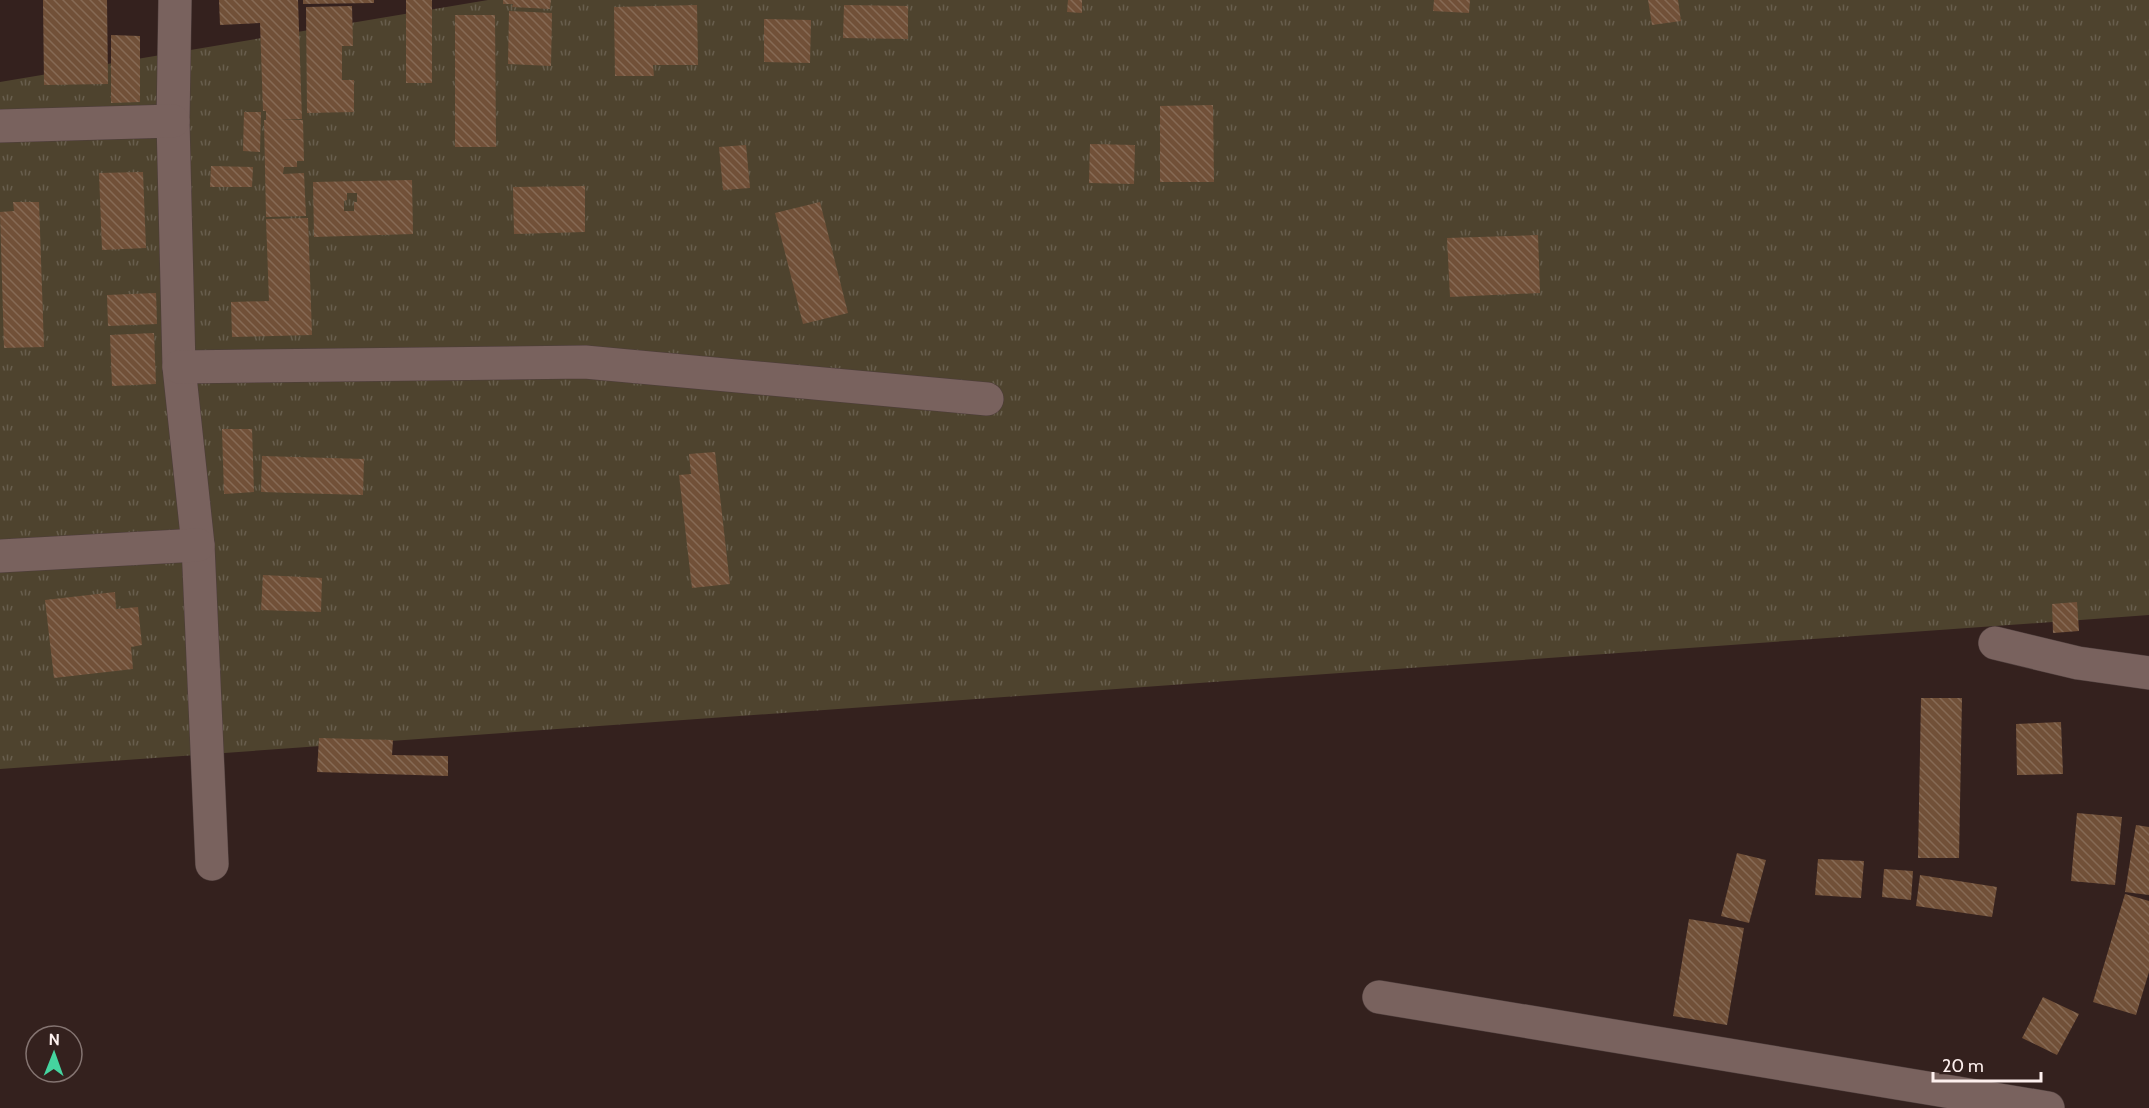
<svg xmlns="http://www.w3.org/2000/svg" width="2149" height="1108" font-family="Cabin,sans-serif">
  <defs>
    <pattern id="grass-tufts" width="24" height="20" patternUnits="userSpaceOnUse" patternTransform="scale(1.5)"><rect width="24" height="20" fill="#4e432e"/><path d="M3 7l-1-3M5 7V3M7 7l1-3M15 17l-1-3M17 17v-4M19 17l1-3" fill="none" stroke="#685e4d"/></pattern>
    <pattern id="building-back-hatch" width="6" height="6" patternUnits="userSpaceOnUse" patternTransform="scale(1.5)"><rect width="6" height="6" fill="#715038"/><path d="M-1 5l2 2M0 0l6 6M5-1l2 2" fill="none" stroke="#866a55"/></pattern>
  </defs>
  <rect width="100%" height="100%" fill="#34211e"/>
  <!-- grass -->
  <polygon fill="url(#grass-tufts)" points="488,0 2149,0 2149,615 0,769 0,82"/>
  <!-- building -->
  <g fill="url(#building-back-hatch)" fill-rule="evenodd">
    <polygon points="43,0 107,0 108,84 44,85"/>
    <polygon points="219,0 298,0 302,119 279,120 303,120 304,161 297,161 297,167 284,167 283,174 304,173 306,216 266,217 264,120 266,120 266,111 263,111 260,23 220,25"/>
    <polygon points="303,0 374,0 374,3 303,4"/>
    <rect x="406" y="0" width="26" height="83"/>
    <polygon points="503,0 551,0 550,9 512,7 513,4 503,4"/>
    <polygon points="1068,0 1082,0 1082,13 1067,12"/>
    <polygon points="1434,0 1470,0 1469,13 1433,11"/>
    <polygon points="1648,0 1678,0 1681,21 1652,25"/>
    <polygon points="697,5 698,65 653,65 654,76 615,76 614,7"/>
    <polygon points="844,5 908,6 908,39 843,38"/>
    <polygon points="352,6 353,46 342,46 342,80 354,80 354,112 307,113 306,7"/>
    <polygon points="509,11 552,13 551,66 508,64"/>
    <polygon points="455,15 495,15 496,147 455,147"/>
    <polygon points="764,19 811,20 810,63 764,62"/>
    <polygon points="111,35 140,36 140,102 111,103"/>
    <polygon points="1213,105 1214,182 1160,182 1160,106"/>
    <polygon points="244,112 261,112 260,152 243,151"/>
    <polygon points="1090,144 1135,145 1134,184 1089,183"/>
    <polygon points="746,145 750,188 723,190 719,147"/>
    <polygon points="211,166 253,167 252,187 210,187"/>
    <polygon points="143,172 146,248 102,250 99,173"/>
    <path d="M412 180 413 234 314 237 313 182ZM347 193H357V202H354V211H344V201L347 200Z"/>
    <polygon points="585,186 585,232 514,234 513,187"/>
    <polygon points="13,202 39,202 44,347 4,348 0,212 14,211"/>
    <polygon points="820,202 848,313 803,324 775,213"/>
    <polygon points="308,218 312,335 232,337 231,302 269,301 266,219"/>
    <polygon points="1538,235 1540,293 1450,297 1447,238"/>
    <polygon points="156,293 157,324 108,326 107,295"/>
    <polygon points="154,333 156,384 112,386 110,335"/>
    <polygon points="222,429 252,429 254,492 224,494"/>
    <polygon points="715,452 730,584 692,588 679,475 691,474 689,454"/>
    <polygon points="262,456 364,459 363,495 261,492"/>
    <polygon points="263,575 322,578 321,612 261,610"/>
    <polygon points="115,592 116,609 138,607 142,645 131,647 133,669 54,678 45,600"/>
    <polygon points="2077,602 2079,631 2053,633 2052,604"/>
    <polygon points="1921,698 1962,698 1959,858 1918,858"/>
    <polygon points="2061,722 2063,774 2017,775 2016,724"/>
    <polygon points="319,738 393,740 392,755 448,756 448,776 317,772"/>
    <polygon points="2077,813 2122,817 2115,885 2071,881"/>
    <polygon points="2136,825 2149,827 2149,895 2125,892"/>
    <polygon points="1737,853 1766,860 1749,923 1721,916"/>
    <polygon points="1818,859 1864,861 1861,898 1815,895"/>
    <polygon points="1884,869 1913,871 1911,900 1882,897"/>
    <polygon points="1920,875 1997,887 1992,917 1916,906"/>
    <polygon points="2125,894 2149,901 2149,972 2136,1015 2093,1002"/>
    <polygon points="1689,919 1744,928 1727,1025 1673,1016"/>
    <polygon points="2043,997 2079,1014 2057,1055 2022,1038"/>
  </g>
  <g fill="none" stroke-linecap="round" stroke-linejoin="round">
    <defs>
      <g id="minor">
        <polyline points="175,0 173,121 179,367 198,545 212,864"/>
        <polyline points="0,126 173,121"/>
        <polyline points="179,367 585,362 987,399"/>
        <polyline points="0,556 198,545"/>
        <polyline points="1995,643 2078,663 2149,673"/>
        <polyline points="1379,997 2048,1108"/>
      </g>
    </defs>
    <!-- minor casing -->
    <use href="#minor" stroke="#4d3d3b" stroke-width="34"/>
    <!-- minor -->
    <use href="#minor" stroke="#79625e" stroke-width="33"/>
  </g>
  <!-- north arrow -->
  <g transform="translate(54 1054) rotate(1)"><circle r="28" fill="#34211e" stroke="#847471" stroke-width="1.5"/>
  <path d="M0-4.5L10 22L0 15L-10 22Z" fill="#45d49f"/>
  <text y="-9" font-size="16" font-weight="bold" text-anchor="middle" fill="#fdf0ee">N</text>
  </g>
  <!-- scale -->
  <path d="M1933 1072v9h108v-9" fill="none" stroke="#fdf0ee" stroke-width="3"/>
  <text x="1942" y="1072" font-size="18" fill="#fdf0ee" stroke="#34211e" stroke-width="4.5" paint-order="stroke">20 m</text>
</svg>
